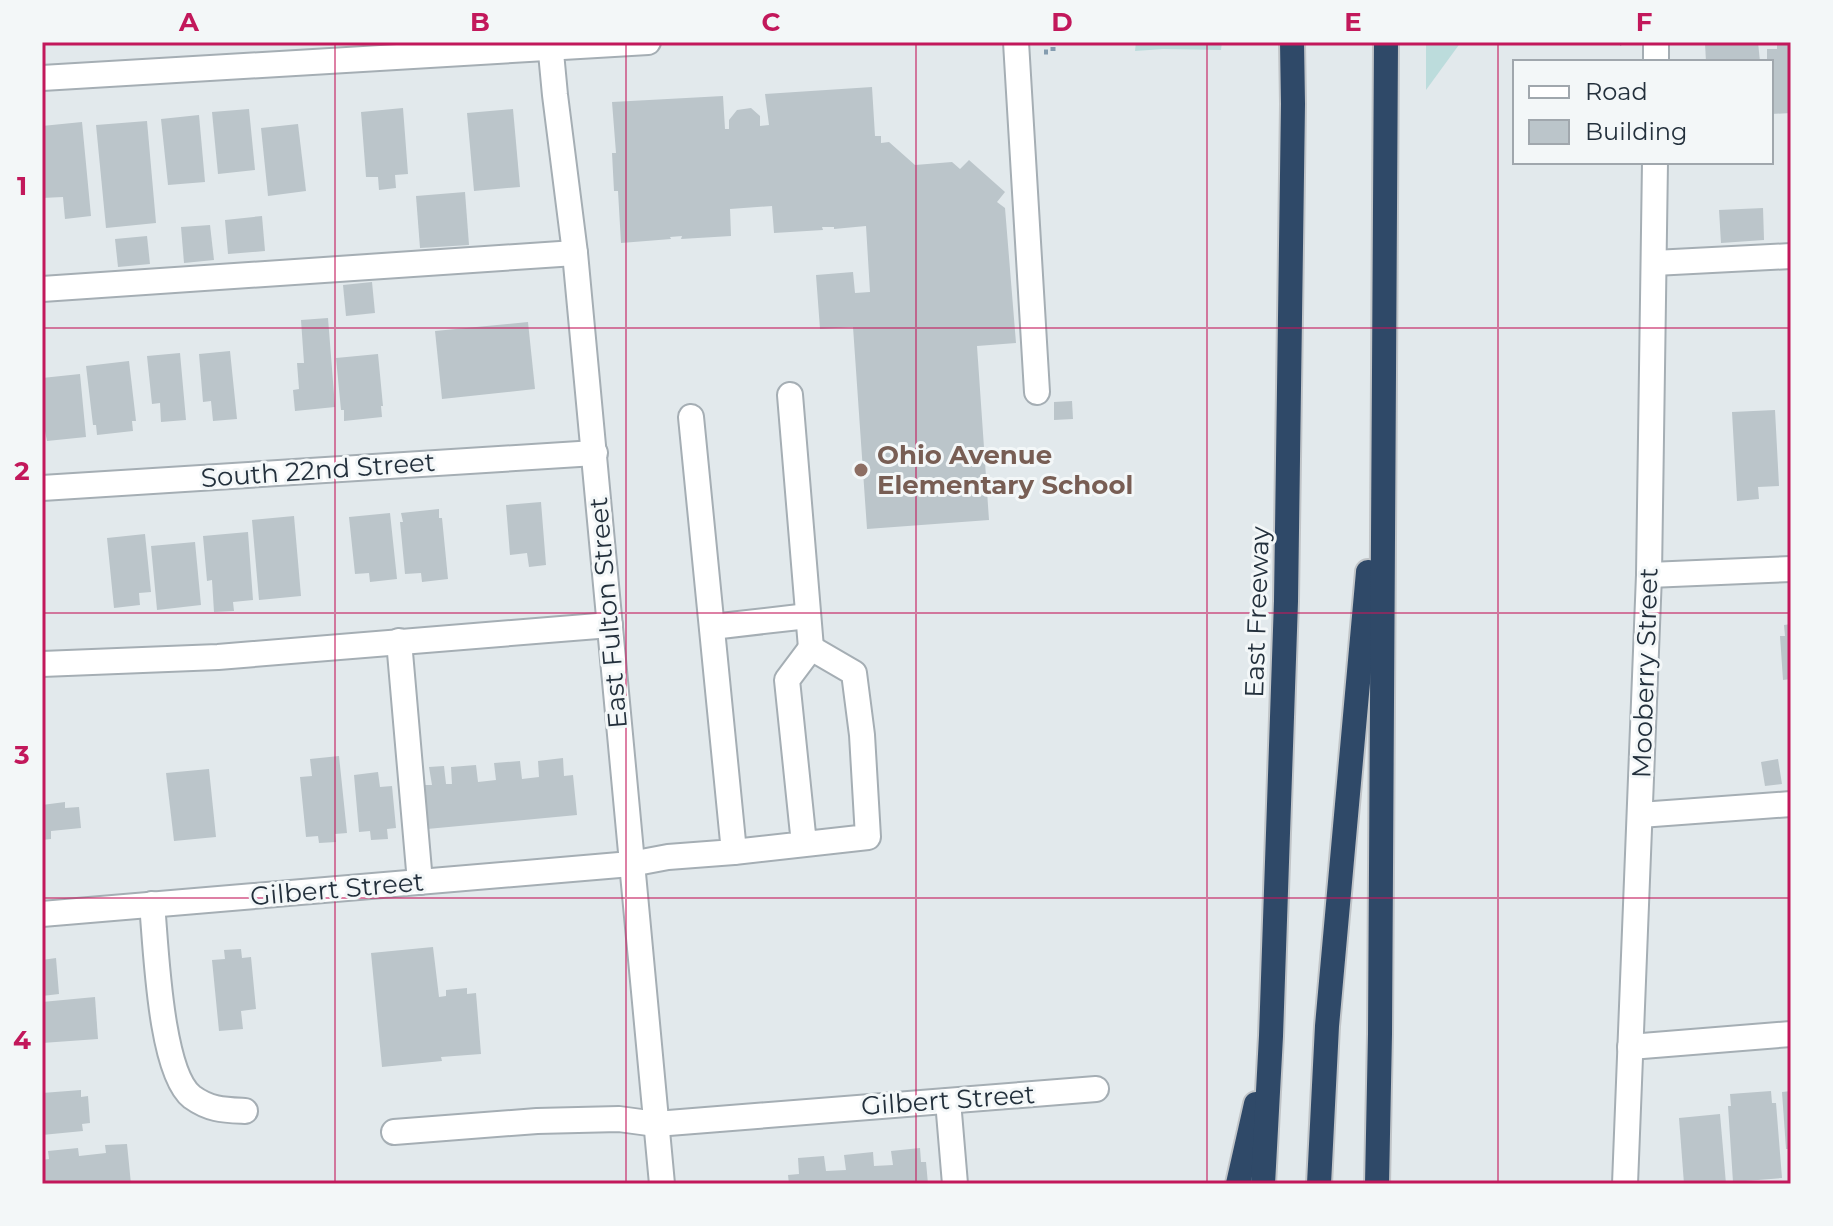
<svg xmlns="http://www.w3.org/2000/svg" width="1833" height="1226" font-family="Montserrat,sans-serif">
  <rect width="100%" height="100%" fill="#e2e9ec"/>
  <!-- green -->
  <g fill="#bcdcdc">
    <polygon points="1136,42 1222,42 1221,50 1163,49 1135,51"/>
    <polygon points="1426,42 1461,42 1426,90"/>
  </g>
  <!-- building -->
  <g fill="#bbc5ca">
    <polygon points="1708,42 1758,42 1760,62 1706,62 1705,43"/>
    <polygon points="1777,42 1791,42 1791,113 1771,114 1771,62 1767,62 1767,49 1777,49"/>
    <polygon points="872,87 875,136 881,136 881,143 889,142 915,165 952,162 960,169 969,160 1005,192 997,202 1005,208 1016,343 977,346 989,520 867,529 853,327 820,329 816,275 853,272 855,293 870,292 866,226 834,229 834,227 822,227 823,230 774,233 772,206 730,209 731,236 681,239 682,236 670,237 671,239 621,243 618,191 614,191 612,153 616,153 612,102 723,96 725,129 729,129 729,120 737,110 751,108 760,116 760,126 769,125 765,94"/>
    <polygon points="403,108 408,174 395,175 396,188 379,190 378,177 366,177 361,112"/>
    <polygon points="249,109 255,170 218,174 212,112"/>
    <polygon points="513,109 520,187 474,191 467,113"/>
    <polygon points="199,115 205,182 168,185 161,119"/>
    <polygon points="147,121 156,223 106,228 96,125"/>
    <polygon points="82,122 91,216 65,219 63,197 42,198 42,126"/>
    <polygon points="298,124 306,191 268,196 261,128"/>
    <polygon points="465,192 469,245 420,248 416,196"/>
    <polygon points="1763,208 1764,240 1721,243 1719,210"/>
    <polygon points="262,216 265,251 228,254 225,220"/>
    <polygon points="210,225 214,260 184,263 181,227"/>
    <polygon points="147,236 150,264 118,267 115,239"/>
    <polygon points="372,282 375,313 346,316 343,285"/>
    <polygon points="328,318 335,407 295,411 293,390 299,389 297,363 304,363 301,320"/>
    <polygon points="528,322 535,389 442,399 435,331"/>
    <polygon points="230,351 237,419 213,421 211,401 203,402 199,354"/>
    <polygon points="180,353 186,420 161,422 160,403 152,404 147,356"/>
    <polygon points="378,354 383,406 381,406 382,417 344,421 344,410 341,410 336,358"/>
    <polygon points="129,361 136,421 132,421 133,431 97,435 96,425 93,425 86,366"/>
    <polygon points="80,374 86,437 47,441 45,431 42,431 42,378"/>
    <polygon points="1072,401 1073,419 1054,420 1054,402"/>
    <polygon points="1775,410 1779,486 1758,487 1759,499 1737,501 1732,412"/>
    <polygon points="541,502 546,565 529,567 527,553 510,555 506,505"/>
    <polygon points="439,509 439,518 442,518 448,579 422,582 421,573 405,574 400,522 403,522 401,513"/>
    <polygon points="390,513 397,579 370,582 369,573 355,574 349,517"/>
    <polygon points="294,516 301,596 259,600 252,520"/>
    <polygon points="248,532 253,600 233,602 234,611 214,612 212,580 207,581 203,536"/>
    <polygon points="145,534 151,592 139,593 140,605 114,608 107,538"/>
    <polygon points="195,542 201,605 157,610 151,546"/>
    <polygon points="1791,624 1791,679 1783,680 1780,636 1785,636 1784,625"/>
    <polygon points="339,756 347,833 335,834 336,842 319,843 318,836 306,837 300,777 312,776 310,759"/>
    <polygon points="563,758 564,776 573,775 577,815 427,829 423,785 432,785 429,767 444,766 446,784 452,784 451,767 476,765 478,782 496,780 494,763 520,761 522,779 539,777 538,761"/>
    <polygon points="1778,759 1782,784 1765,786 1761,762"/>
    <polygon points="209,769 216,837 174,841 166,773"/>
    <polygon points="378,772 380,787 392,786 396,828 387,829 388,839 371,840 370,831 359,832 354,775"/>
    <polygon points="65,802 65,808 79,807 81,828 51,831 51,839 42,840 42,805"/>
    <polygon points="433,947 439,997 446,996 446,990 467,988 467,994 476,993 481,1054 441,1057 442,1061 382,1067 371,953"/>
    <polygon points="241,949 242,958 251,957 256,1009 241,1011 243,1029 219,1031 212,960 225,959 224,950"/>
    <polygon points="56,958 59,994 42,996 42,960"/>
    <polygon points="95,997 98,1039 42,1043 42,1002"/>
    <polygon points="81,1090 81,1097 88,1096 90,1123 82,1124 83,1131 42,1135 42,1093"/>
    <polygon points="1771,1091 1772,1103 1776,1103 1782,1178 1733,1182 1728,1106 1731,1106 1730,1094"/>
    <polygon points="1791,1091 1791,1149 1786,1149 1782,1092"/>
    <polygon points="1720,1114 1726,1184 1684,1184 1679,1118"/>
    <polygon points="127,1144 131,1184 42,1184 42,1160 49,1159 48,1151 78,1148 79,1156 106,1153 105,1145"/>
    <polygon points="920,1148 921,1162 926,1162 928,1184 789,1184 788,1175 799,1174 798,1158 824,1156 826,1171 846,1170 844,1155 873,1152 874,1166 893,1165 891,1151"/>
  </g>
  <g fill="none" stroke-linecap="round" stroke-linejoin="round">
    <defs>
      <g id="minor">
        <polyline points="550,42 555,95 575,253 662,1184"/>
        <polyline points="1016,42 1037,392"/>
        <polyline points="1656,62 1656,42"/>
        <polyline points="42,78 648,42"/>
        <polyline points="1654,263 1791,256"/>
        <polyline points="42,289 575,253"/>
        <polyline points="790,395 811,648"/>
        <polyline points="42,488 595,453"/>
        <polyline points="1649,575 1791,569"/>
        <polyline points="712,627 808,616"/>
        <polyline points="399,641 420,882"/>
        <polyline points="42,664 218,657 610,625"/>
        <polyline points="1640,815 1791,804"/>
        <polyline points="734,852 868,837 862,735 854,673 811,648 787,680 804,844"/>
        <path d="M152 904C156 946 160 1072 192 1097 210 1110 224 1110 245 1111"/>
        <polyline points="42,914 631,864 668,857 734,852 691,417"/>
        <polyline points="1630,1047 1791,1034"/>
        <polyline points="948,1101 955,1184"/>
        <polyline points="394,1132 537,1121 619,1119 656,1124 1096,1089"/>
        <polyline points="1625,1184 1649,575 1655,162"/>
      </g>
      <g id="highway">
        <polyline points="1238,1184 1256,1104"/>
        <polyline points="1263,1184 1271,1036 1286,601 1293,104 1292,42"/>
        <polyline points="1319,1184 1327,1026 1368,572"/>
        <polyline points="1377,1184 1380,1034 1386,42"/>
      </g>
    </defs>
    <!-- minor casing -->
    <use href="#minor" stroke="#a5aeb4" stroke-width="28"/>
    <!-- highway casing -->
    <use href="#highway" stroke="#c1c5c8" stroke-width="28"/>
    <!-- path -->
    <g stroke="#849caf" stroke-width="5" stroke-dasharray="4 6" stroke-linecap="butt">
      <polyline points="1619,44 1621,42"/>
      <polyline points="1044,52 1053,52 1053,46"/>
    </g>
    <!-- minor -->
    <use href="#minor" stroke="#fff" stroke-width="24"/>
    <!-- highway -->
    <use href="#highway" stroke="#2f4968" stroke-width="24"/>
  </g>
  <!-- grid -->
  <path fill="none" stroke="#c2185b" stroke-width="2" stroke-opacity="0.55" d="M335 42V1184M626 42V1184M916 42V1184M1207 42V1184M1498 42V1184M42 328H1791M42 613H1791M42 898H1791"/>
  <!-- markers -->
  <circle fill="#8d6e63" stroke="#f3f7f8" stroke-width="3" cx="861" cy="470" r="8"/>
  <g text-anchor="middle" stroke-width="6" stroke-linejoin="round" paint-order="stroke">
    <!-- education labels -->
    <g font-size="26" font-weight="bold" fill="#785e54" stroke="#f3f7f8" text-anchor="start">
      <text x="877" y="464">Ohio Avenue<tspan x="877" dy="30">Elementary School</tspan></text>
    </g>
    <!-- street labels -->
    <g font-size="26" fill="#23303c" stroke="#f3f7f8">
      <text transform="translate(318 470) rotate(-4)" y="9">South 22nd Street</text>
      <text transform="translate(1257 612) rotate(-88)" y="9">East Freeway</text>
      <text transform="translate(608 613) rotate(-95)" y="9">East Fulton Street</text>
      <text transform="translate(1645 673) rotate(-88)" y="9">Mooberry Street</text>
      <text transform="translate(337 889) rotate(-5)" y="9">Gilbert Street</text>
      <text transform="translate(948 1100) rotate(-4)" y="9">Gilbert Street</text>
    </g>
  </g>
  <!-- border -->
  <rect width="1833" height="1226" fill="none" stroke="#f3f7f8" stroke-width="88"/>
  <!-- legend -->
  <rect x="1513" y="60" width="260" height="104" fill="#f3f7f8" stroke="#a0a7ad" stroke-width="2"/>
  <rect x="1529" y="86" width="40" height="12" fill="#ffffff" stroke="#a0a7ad" stroke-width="2"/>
  <text x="1585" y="100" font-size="24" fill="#23303c">Road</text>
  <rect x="1529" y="120" width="40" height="24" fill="#bbc5ca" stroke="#a0a7ad" stroke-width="2"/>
  <text x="1585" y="140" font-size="24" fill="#23303c">Building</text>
  <rect x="44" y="44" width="1745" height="1138" fill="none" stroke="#c2185b" stroke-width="3"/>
  <g font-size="26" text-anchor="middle" font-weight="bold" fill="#c2185b">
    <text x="189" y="31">A</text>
    <text x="480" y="31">B</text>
    <text x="771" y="31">C</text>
    <text x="1062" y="31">D</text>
    <text x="1353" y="31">E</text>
    <text x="1644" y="31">F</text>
    <text x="22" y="195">1</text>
    <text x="22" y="480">2</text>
    <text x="22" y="764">3</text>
    <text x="22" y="1049">4</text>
  </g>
</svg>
